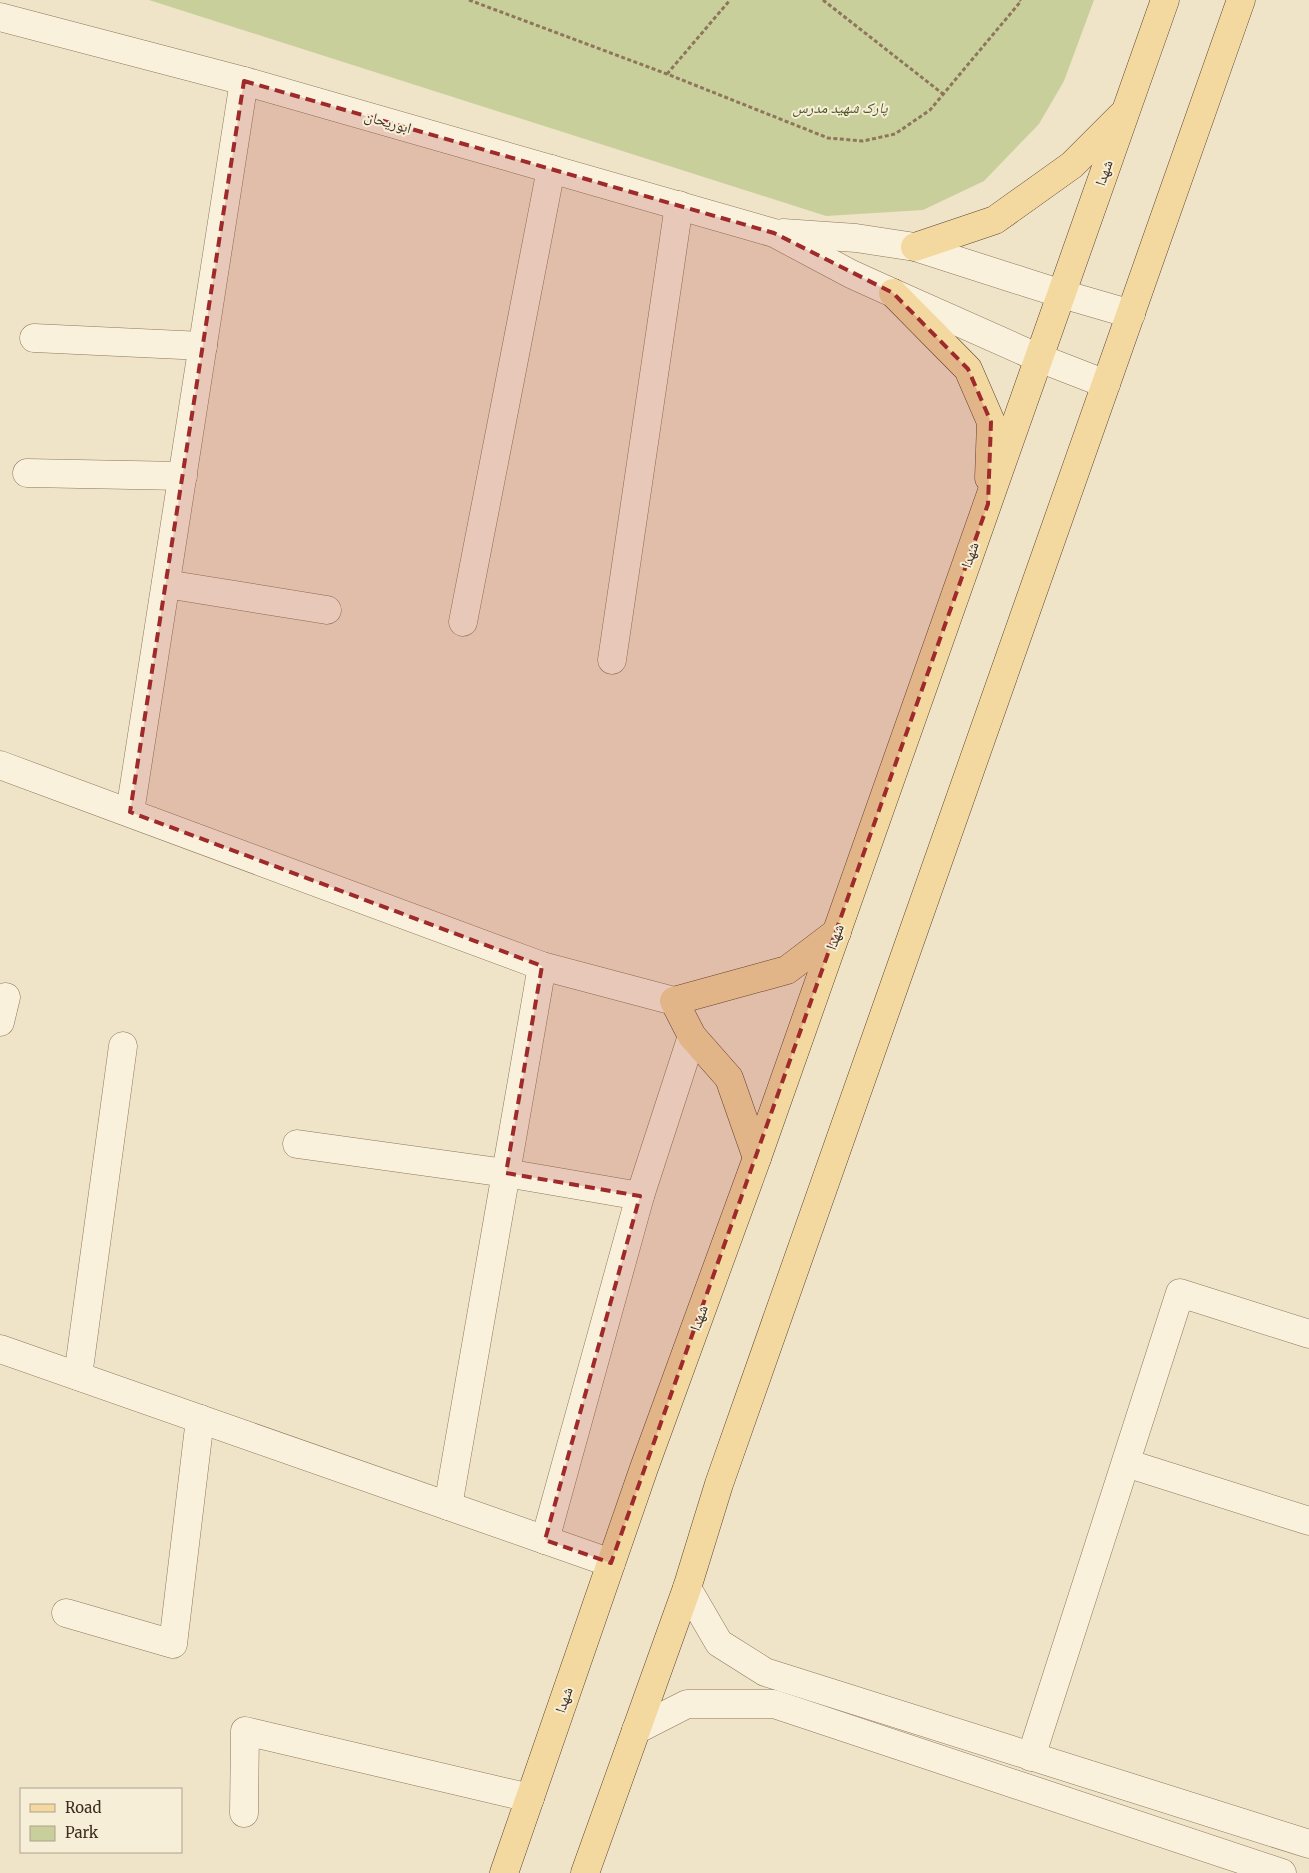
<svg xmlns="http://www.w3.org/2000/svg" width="1309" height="1873" font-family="Merriweather,'Noto Naskh Arabic',serif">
  <rect width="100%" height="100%" fill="#f0e4c8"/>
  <!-- green -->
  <polygon fill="#c9cf9b" points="149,0 1094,0 1064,81 1039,124 984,181 923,210 826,216"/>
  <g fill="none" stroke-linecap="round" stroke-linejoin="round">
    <defs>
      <g id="minor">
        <polyline points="0,17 244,81 774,233 851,274 893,293 1039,358 1106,384"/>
        <polyline points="783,233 856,238 915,247 1062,294 1131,314"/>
        <polyline points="34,338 203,346"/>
        <polyline points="27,473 183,476"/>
        <polyline points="166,584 327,610"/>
        <polyline points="463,622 551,169"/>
        <polyline points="612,660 679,205"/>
        <polyline points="0,765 542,966 674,1001"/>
        <polyline points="130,812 244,81"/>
        <polyline points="0,1022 6,997"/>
        <polyline points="297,1144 506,1173 640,1196"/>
        <polyline points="0,1349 611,1563"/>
        <polyline points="78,1376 123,1046"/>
        <polyline points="1126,1463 1309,1521"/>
        <polyline points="448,1506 542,966"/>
        <polyline points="545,1540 640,1196 692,1036"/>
        <polyline points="687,1588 719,1643 765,1672 1309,1844"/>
        <polyline points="66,1613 173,1644 200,1419"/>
        <polyline points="636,1730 687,1704 774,1704 1282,1873"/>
        <polyline points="1031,1757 1180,1293 1309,1334"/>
        <polyline points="244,1813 245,1731 530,1798"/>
      </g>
      <g id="major">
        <polyline points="915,247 995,220 1072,165 1121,116"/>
        <polyline points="893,293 968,369 991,422 989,478"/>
        <polyline points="757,1158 729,1078 692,1036 674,1001 787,970 837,932"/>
        <polyline points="504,1873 644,1468 757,1158 1165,0"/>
        <polyline points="585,1873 687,1588 719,1484 1241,0"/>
      </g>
    </defs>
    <!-- minor casing -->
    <use href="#minor" stroke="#8d765c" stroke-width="29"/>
    <!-- major casing -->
    <use href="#major" stroke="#5b4430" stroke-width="29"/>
    <!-- path -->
    <g stroke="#8d765c" stroke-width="3" stroke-dasharray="4 2.5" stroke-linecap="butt">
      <polyline points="469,0 667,74 828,138 863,141 895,134 930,110 1021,1 1020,0"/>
      <polyline points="823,0 943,94"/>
      <polyline points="667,74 730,0"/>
    </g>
    <!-- minor -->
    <use href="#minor" stroke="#faf1dc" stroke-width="28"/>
    <!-- major -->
    <use href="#major" stroke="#f3d9a0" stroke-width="28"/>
  </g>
  <!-- marked area -->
  <path fill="#9e2a2b" fill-opacity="0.2" stroke="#9e2a2b" stroke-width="4" stroke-dasharray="10 6" stroke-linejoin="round" d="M244 81 774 233 893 293 968 369 991 422 988 504 611 1563 545 1540 640 1196 506 1173 542 966 130 812Z"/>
  <g text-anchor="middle" stroke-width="4" stroke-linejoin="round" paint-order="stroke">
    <!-- park labels -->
    <g font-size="15" font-style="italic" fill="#4d5a26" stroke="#f7eed8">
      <text x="840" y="113">پارک شهید مدرس</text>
    </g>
    <!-- street labels -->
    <g font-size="15" fill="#3d2e20" stroke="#f7eed8">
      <text transform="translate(388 122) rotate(16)" y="5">ابوریحان</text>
      <text transform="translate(1104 173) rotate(-71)" y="5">شهدا</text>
      <text transform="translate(970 555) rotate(-71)" y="5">شهدا</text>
      <text transform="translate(835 937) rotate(-70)" y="5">شهدا</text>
      <text transform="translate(699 1318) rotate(-70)" y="5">شهدا</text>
      <text transform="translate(564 1700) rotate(-71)" y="5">شهدا</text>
    </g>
  </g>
  <!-- legend -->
  <rect x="20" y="1788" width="162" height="65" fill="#f7eed8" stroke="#ada18e"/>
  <rect x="30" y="1804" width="25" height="8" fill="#f3d9a0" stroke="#ada18e"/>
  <text x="65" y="1813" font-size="15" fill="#3d2e20">Road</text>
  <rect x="30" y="1826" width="25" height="15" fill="#c9cf9b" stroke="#ada18e"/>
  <text x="65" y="1838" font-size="15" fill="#3d2e20">Park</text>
</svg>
